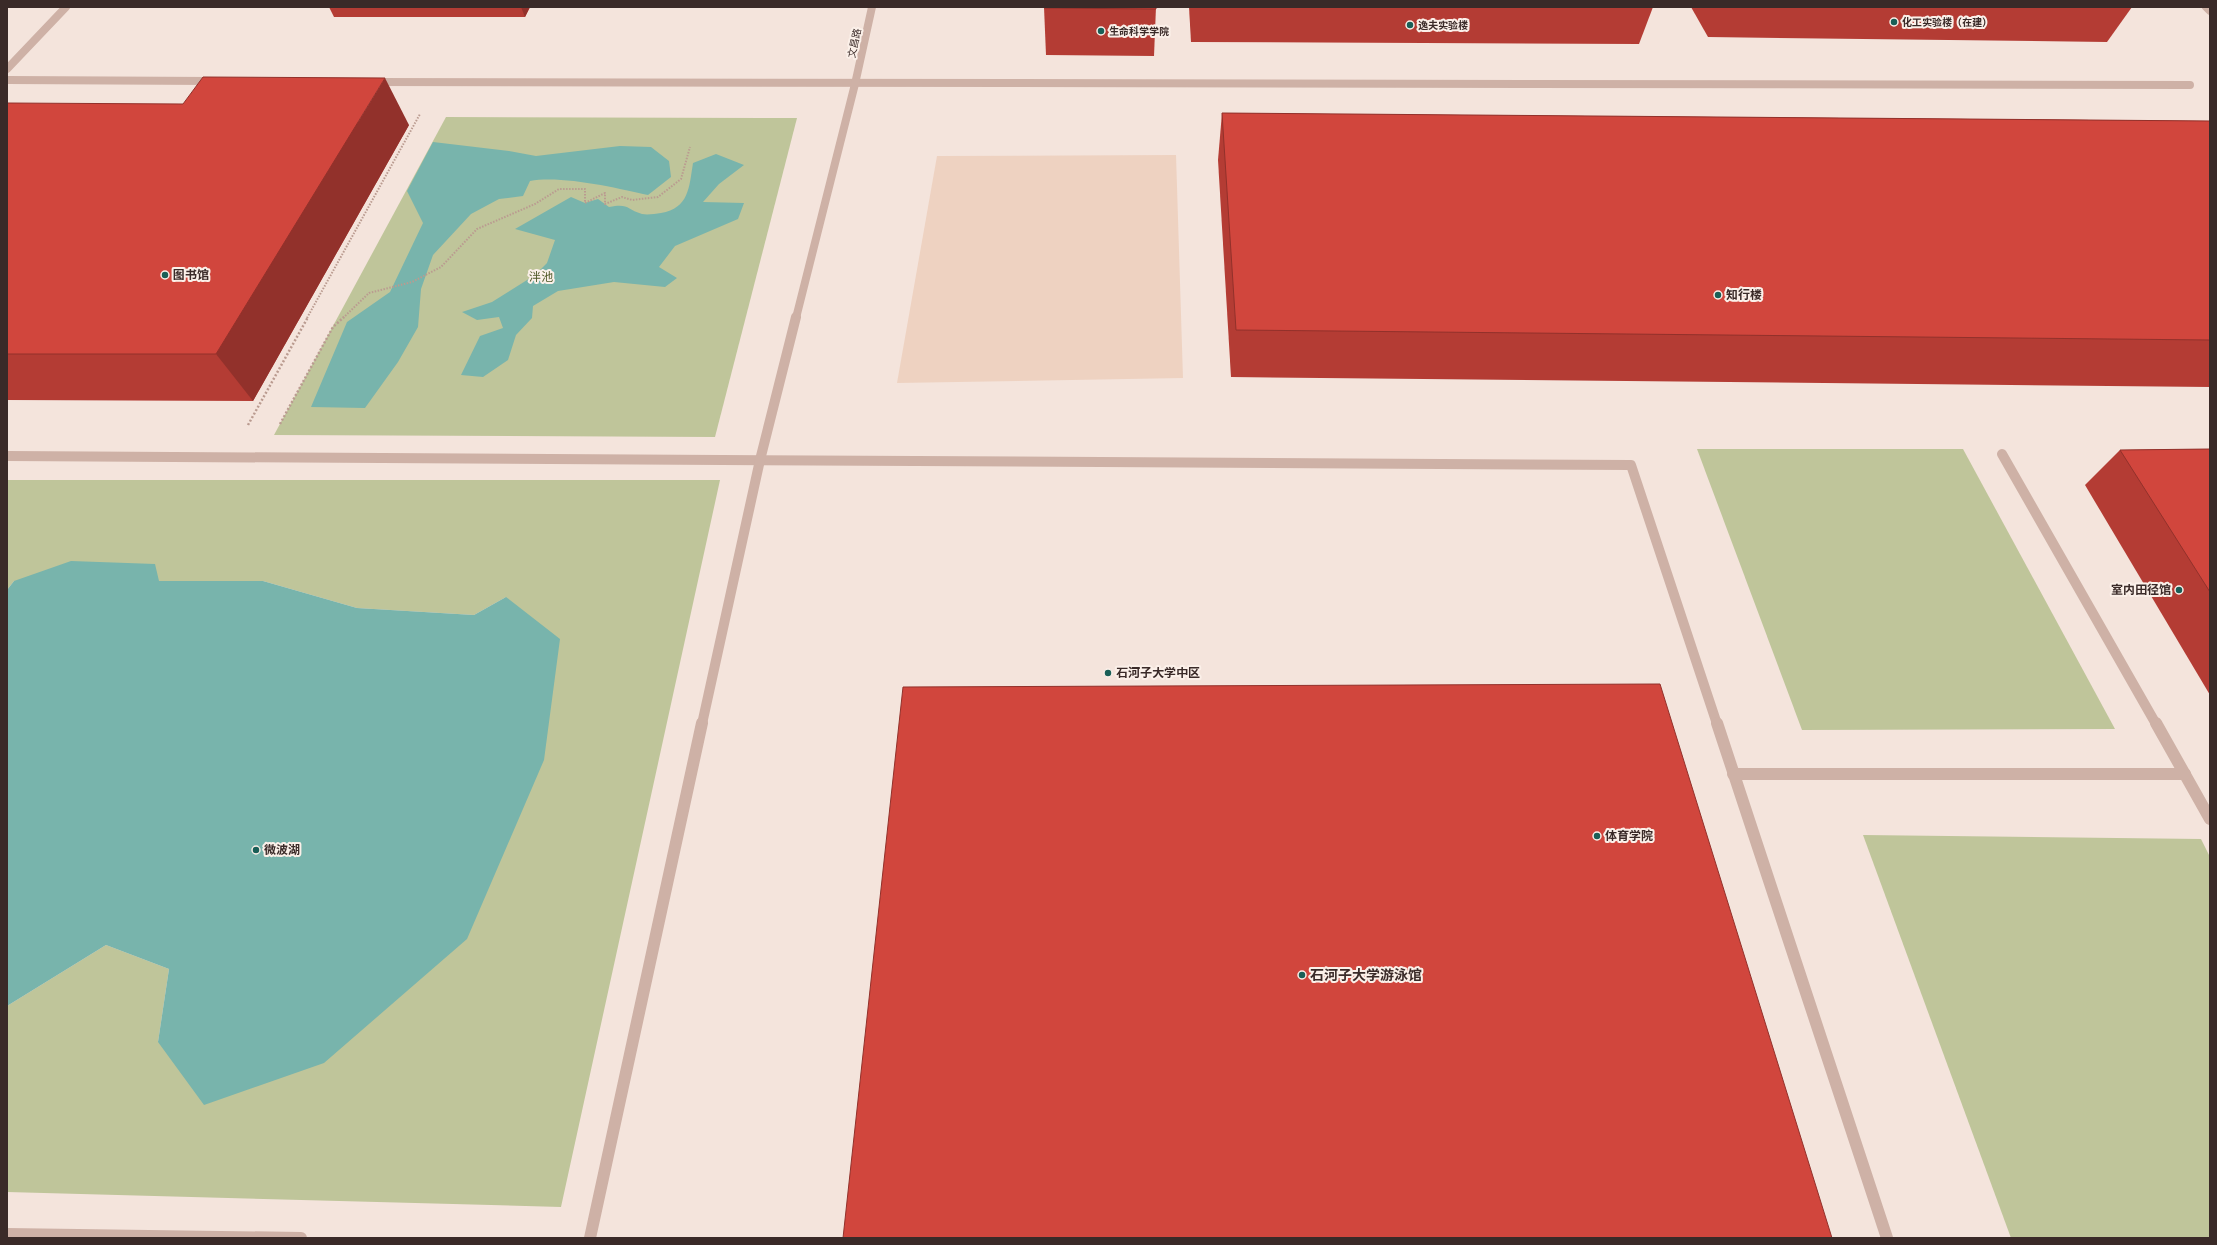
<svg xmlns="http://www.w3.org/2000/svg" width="2217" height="1245" font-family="'Titillium Web','Noto Sans SC',sans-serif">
  <rect width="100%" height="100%" fill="#f4e4dc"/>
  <!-- green -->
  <g fill="#bfc59a">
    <polygon points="446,117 797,118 715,437 274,435"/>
    <polygon points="1697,449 1963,449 2115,729 1802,730"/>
    <polygon points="7,480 720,480 561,1207 7,1192 7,1006 106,945 169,969 158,1042 506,597 474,615 357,608 263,581 14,581 7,590"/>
    <polygon points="1863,835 2201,839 2210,857 2210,1238 2011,1238"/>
  </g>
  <!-- plaza -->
  <polygon fill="#eed2c1" points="1176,155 1183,378 897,383 937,156"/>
  <!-- water -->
  <g fill="#78b4ac">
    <path d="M433 142 509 151 536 156 620 146 651 147 669 161 671 177 648 195C617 188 561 175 530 181L523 196 499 199 471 214 433 255 421 289 418 327 398 362 365 408 311 407 347 322 390 292 423 223 407 191Z"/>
    <path d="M716 154 744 165 719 184 703 202 744 203 738 219 675 246 659 267 677 278 665 287 614 282 558 291 533 306 532 318 516 335 508 360 483 377 461 375 480 336 503 328 499 317 477 320 462 312 492 302 535 275 547 263 555 240 515 229 571 197 585 203 598 199 609 207C629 203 626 209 642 214 647 215 655 214 661 213 689 208 689 188 693 163Z"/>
    <polygon points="71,561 155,564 159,581 263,581 357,608 474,615 506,597 560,639 544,760 467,939 324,1063 204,1105 158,1042 169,969 106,945 7,1006 7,590 14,581"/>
  </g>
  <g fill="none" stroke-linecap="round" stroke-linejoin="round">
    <!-- path-far1 -->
    <g stroke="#ba9b90" stroke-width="2" stroke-dasharray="1.5 1.5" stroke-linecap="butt">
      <polyline points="307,318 420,114"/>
      <polyline points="343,318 369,293 412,282 441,267 477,229 535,204 559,189 585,189 585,203 605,193 605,204 622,197 632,200 658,197 681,179 690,147"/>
    </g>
    <!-- path -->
    <g stroke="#ba9b90" stroke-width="2.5" stroke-dasharray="2 2" stroke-linecap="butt">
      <polyline points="280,424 333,327 344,317"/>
      <polyline points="248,425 308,317"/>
    </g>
    <!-- lane-far2 -->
    <g stroke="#ceb1a6" stroke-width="8">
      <polyline points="7,69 66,7"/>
      <polyline points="7,80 214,81"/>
      <polyline points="374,82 2190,85"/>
      <polyline points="796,318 855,84 872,7"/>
    </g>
    <!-- lane-far1 -->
    <g stroke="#ceb1a6" stroke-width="10">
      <polyline points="2002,454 2156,724"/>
      <polyline points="7,456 1631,465 1717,724"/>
      <polyline points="702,724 760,460 796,317"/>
    </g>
    <!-- lane -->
    <g stroke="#ceb1a6" stroke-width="12">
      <polyline points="1717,723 1887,1238"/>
      <polyline points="2156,723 2210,819"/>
      <polyline points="1733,774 2185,774"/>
      <polyline points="7,1234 301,1238"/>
      <polyline points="590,1238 702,723"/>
    </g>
    <!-- street -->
    <polyline stroke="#ceb1a6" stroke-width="8" points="2206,7 2210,11"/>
  </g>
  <!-- wall -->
  <g fill="#b43c34">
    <polygon points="329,7 530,7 525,17 334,17"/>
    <polygon points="1044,7 1156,7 1154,56 1046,55"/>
    <polygon points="1189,7 1653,7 1639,44 1191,42"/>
    <polygon points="1691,7 2132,7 2107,42 1708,37"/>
    <polygon points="7,103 409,125 253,401 7,400"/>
    <polygon points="1222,113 2210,121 2210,387 1231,377 1218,160"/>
    <polygon points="2210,449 2210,695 2085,485 2120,450"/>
  </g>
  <!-- shaded-wall -->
  <g fill="#92312b">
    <polygon points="521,7 530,7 525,17"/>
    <polygon points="385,78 409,125 253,401 216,354"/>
  </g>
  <!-- building -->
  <g fill="#d1463d" stroke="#92312b">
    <polygon points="1044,7 1156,7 1156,9 1044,8"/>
    <polygon points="203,77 385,78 216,354 7,354 7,103 183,104"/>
    <polygon points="1222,113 2210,121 2210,340 1236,330"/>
    <polygon points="2210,449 2210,592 2120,450"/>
    <polygon points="1660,684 1832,1238 843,1238 903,687"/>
  </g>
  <!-- markers -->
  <g fill="#195f57" stroke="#fbf0e9" stroke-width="1.5">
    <circle cx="1894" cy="22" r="4"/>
    <circle cx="1410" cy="25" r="4"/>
    <circle cx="1101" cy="31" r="4"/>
    <circle cx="165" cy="275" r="4"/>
    <circle cx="1718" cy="295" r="4"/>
    <circle cx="2179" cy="590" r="4"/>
    <circle cx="1108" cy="673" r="4"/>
    <circle cx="1597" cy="836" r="4"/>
    <circle cx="256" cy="850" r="4"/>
    <circle cx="1302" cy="975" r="4"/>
  </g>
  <g text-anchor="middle" stroke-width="4" stroke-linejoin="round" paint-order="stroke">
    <!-- far-poi labels -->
    <g font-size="10" font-weight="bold" fill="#3a2a28" stroke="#fbf0e9" text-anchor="start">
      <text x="1902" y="26">化工实验楼（在建）</text>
      <text x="1418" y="29">逸夫实验楼</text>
      <text x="1109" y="35">生命科学学院</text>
    </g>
    <!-- far-street labels -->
    <g font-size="10" fill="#3a2a28" stroke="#fbf0e9">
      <text transform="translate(854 43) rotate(-78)" y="4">文昌路</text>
    </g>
    <!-- poi labels -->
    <g font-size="12" font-weight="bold" fill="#3a2a28" stroke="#fbf0e9" text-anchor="start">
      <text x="173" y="279">图书馆</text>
      <text x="1726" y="299">知行楼</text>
      <text x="2171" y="594" text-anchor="end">室内田径馆</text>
      <text x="1116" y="677">石河子大学中区</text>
      <text x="1605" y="840">体育学院</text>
      <text x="264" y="854">微波湖</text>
    </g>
    <!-- park labels -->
    <g font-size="12" fill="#515a29" stroke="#fbf0e9">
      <text x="541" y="281">泮池</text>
    </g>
    <!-- near-poi labels -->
    <g font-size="14" font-weight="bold" fill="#3a2a28" stroke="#fbf0e9" text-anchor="start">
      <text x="1310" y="980">石河子大学游泳馆</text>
    </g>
  </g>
  <!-- border -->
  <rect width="2217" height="1245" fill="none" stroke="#3a2a28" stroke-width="16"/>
</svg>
